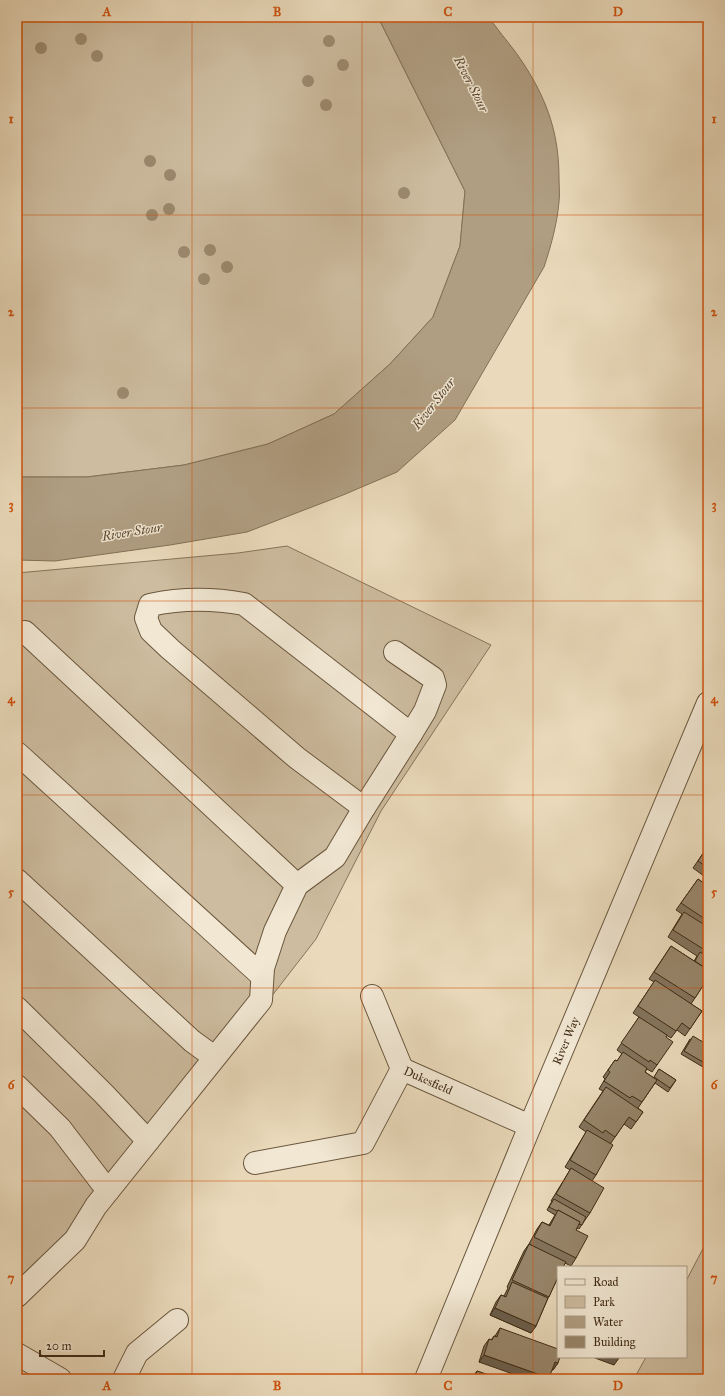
<svg xmlns="http://www.w3.org/2000/svg" width="725" height="1396" font-family="'IM FELL Great Primer',serif">
  <rect width="100%" height="100%" fill="#eadabb"/>
  <filter id="stains"><feTurbulence type="fractalNoise" baseFrequency=".005" numOctaves="4"/><feColorMatrix values="0 0 0 0 .2 0 0 0 0 .09 0 0 0 0 .02 0 0 0 .5 -.17"/></filter>
  <radialGradient id="worn" r=".72"><stop offset=".6" stop-color="#630" stop-opacity="0"/><stop offset="1" stop-color="#630" stop-opacity=".3"/></radialGradient>
  <!-- green -->
  <g fill="#cdbc9f" stroke="#86745a">
    <polygon points="17,17 378,17 465,191 460,246 433,317 390,364 334,414 268,444 184,465 87,477 17,477"/>
    <polygon points="287,546 491,645 381,811 316,939 88,1233 17,1308 17,573 238,553"/>
    <polygon points="708,1239 708,1379 634,1379 646,1357 686,1357 686,1281"/>
  </g>
  <!-- water -->
  <path fill="#b09e82" stroke="#837056" d="M378 17H489C500 34 515 49 525 66 548 102 559 135 559 178 559 186 560 194 559 202 557 224 551 246 544 267L455 420 397 472 343 495 247 532 170 545 55 561 17 560V477H87L184 465 268 444 334 414 390 364 433 317 460 246 465 191Z"/>
  <g fill="none" stroke-linecap="round" stroke-linejoin="round">
    <defs>
      <g id="minor">
        <polyline points="25,632 297,885"/>
        <polyline points="17,753 262,976"/>
        <path d="M364 808 297 758 170 649 151 631 146 618 150 605C182 598 211 598 244 604L411 734"/>
        <polyline points="17,880 192,1041 214,1057"/>
        <polyline points="372,996 402,1069"/>
        <polyline points="17,1008 104,1094 148,1141"/>
        <polyline points="17,1086 60,1128 108,1191"/>
        <path id="s1" d="M255 1163 363 1143 402 1069 530 1126"/>
        <polyline points="17,1296 75,1240 96,1206 261,1000 263,968 275,931 297,885 335,857 364,808 411,734 425,711 435,685 433,678 395,652"/>
        <polyline points="17,1354 60,1379"/>
        <polyline points="124,1379 137,1353 177,1320"/>
        <path id="s2" d="M426 1379 530 1126 708 703"/>
      </g>
    </defs>
    <!-- minor casing -->
    <use href="#minor" stroke="#6a573e" stroke-width="24"/>
    <!-- minor -->
    <use href="#minor" stroke="#f1e7d3" stroke-width="22"/>
  </g>
  <!-- trees -->
  <g fill="#9c8a6f">
    <circle cx="81" cy="39" r="6"/>
    <circle cx="329" cy="41" r="6"/>
    <circle cx="41" cy="48" r="6"/>
    <circle cx="97" cy="56" r="6"/>
    <circle cx="343" cy="65" r="6"/>
    <circle cx="308" cy="81" r="6"/>
    <circle cx="326" cy="105" r="6"/>
    <circle cx="150" cy="161" r="6"/>
    <circle cx="170" cy="175" r="6"/>
    <circle cx="404" cy="193" r="6"/>
    <circle cx="169" cy="209" r="6"/>
    <circle cx="152" cy="215" r="6"/>
    <circle cx="210" cy="250" r="6"/>
    <circle cx="184" cy="252" r="6"/>
    <circle cx="227" cy="267" r="6"/>
    <circle cx="204" cy="279" r="6"/>
    <circle cx="123" cy="393" r="6"/>
  </g>
  <!-- wall -->
  <g fill="#83735c" stroke="#402b14">
    <polygon points="708,846 708,879 693,868"/>
    <polygon points="698,879 708,886 708,978 691,1004 702,1011 685,1036 677,1030 671,1038 663,1033 666,1037 657,1065 652,1072 647,1069 645,1072 654,1078 659,1069 676,1080 668,1092 655,1083 638,1108 643,1112 631,1129 624,1124 611,1143 596,1175 592,1181 590,1213 585,1220 579,1229 577,1228 576,1230 576,1258 571,1266 565,1263 548,1298 536,1326 531,1333 490,1315 496,1302 501,1295 504,1296 508,1288 507,1287 524,1251 529,1244 536,1248 529,1244 537,1229 542,1222 549,1225 555,1215 547,1210 552,1201 551,1201 570,1170 565,1167 586,1132 579,1127 603,1091 599,1089 605,1079 603,1077 615,1060 617,1061 622,1054 617,1050 639,1017 633,1013 654,982 649,979 671,946 694,961 697,956 668,937 682,914 676,910"/>
    <polygon points="690,1039 708,1045 708,1070 681,1054"/>
    <polygon points="500,1328 558,1363 553,1370 479,1362 484,1346 489,1339 491,1340 494,1336 495,1336"/>
    <polygon points="477,1371 500,1379 471,1379"/>
  </g>
  <!-- shaded-wall -->
  <g fill="#6a5e4b" stroke="#402b14">
    <polygon points="495,1308 536,1326 531,1333 490,1315"/>
    <polygon points="484,1355 549,1378 548,1379 527,1379 479,1362"/>
    <polygon points="595,1357 617,1357 619,1358 614,1365 595,1358"/>
    <polygon points="555,1362 558,1363 553,1370 550,1369"/>
  </g>
  <!-- building -->
  <g fill="#98866b" stroke="#402b14">
    <polygon points="708,846 708,868 698,861"/>
    <polygon points="698,879 708,886 708,921 681,903"/>
    <polygon points="684,912 708,927 708,952 673,930"/>
    <polygon points="671,946 708,970 708,978 695,998 654,972"/>
    <polygon points="700,952 708,957 708,970 695,961"/>
    <polygon points="655,980 702,1011 690,1029 682,1023 676,1031 638,1006"/>
    <polygon points="639,1017 667,1035 666,1037 673,1042 657,1065 650,1060 649,1062 621,1043"/>
    <polygon points="693,1036 708,1045 708,1065 684,1051"/>
    <polygon points="623,1052 647,1068 645,1072 657,1080 642,1102 632,1096 630,1098 604,1081 610,1072 608,1070 615,1060 617,1061"/>
    <polygon points="659,1069 676,1080 670,1088 654,1077"/>
    <polygon points="606,1087 643,1112 636,1122 629,1117 615,1137 605,1130 603,1133 584,1120"/>
    <polygon points="587,1130 613,1145 596,1175 570,1160"/>
    <polygon points="571,1168 604,1188 590,1213 556,1194"/>
    <polygon points="554,1199 586,1217 582,1225 579,1224 580,1222 558,1210 557,1211 549,1207"/>
    <polygon points="558,1210 580,1222 576,1230 588,1236 576,1258 534,1237 542,1222 550,1226"/>
    <polygon points="529,1244 566,1262 563,1267 558,1267 558,1277 549,1297 512,1280"/>
    <polygon points="512,1282 548,1298 536,1326 495,1308 501,1295 506,1297"/>
    <polygon points="500,1328 558,1349 558,1357 560,1357 558,1363 555,1362 549,1378 484,1355 489,1339 492,1340 494,1336 497,1337"/>
    <polygon points="477,1371 500,1379 474,1379"/>
    <polygon points="518,1377 524,1379 518,1379"/>
  </g>
  <!-- grid -->
  <path fill="none" stroke="#cf520d" stroke-width="1" stroke-opacity="0.55" d="M192 17V1379M362 17V1379M533 17V1379M17 215H708M17 408H708M17 601H708M17 795H708M17 988H708M17 1181H708"/>
  <g text-anchor="middle" stroke-width="3" stroke-linejoin="round" paint-order="stroke">
    <!-- street labels -->
    <g font-size="12" fill="#402b14" stroke="#f1e7d3">
      <text dy="4" stroke="none"><textPath href="#s2" startOffset="366">River Way</textPath></text>
      <text dy="4" stroke="none"><textPath href="#s1" startOffset="222">Dukesfield</textPath></text>
    </g>
    <!-- water labels -->
    <g font-size="13" font-style="italic" fill="#5c4830" stroke="#f1e7d3">
      <text transform="translate(472 84) rotate(63)" y="5">River Stour</text>
      <text transform="translate(433 403) rotate(-52)" y="5">River Stour</text>
      <text transform="translate(132 531) rotate(-9)" y="5">River Stour</text>
    </g>
  </g>
  <!-- margin -->
  <rect width="725" height="1396" fill="none" stroke="#eadabb" stroke-width="44"/>
  <!-- legend -->
  <rect x="557" y="1266" width="130" height="92" fill="#f1e7d3" stroke="#aa9c87"/>
  <rect x="565" y="1279" width="20" height="6" fill="#f1e7d3" stroke="#aa9c87"/>
  <text x="593" y="1286" font-size="12" fill="#402b14">Road</text>
  <rect x="565" y="1296" width="20" height="12" fill="#cdbc9f" stroke="#aa9c87"/>
  <text x="593" y="1306" font-size="12" fill="#402b14">Park</text>
  <rect x="565" y="1316" width="20" height="12" fill="#b09e82" stroke="#aa9c87"/>
  <text x="593" y="1326" font-size="12" fill="#402b14">Water</text>
  <rect x="565" y="1336" width="20" height="12" fill="#98866b" stroke="#aa9c87"/>
  <text x="593" y="1346" font-size="12" fill="#402b14">Building</text>
  <!-- scale -->
  <path d="M40 1350v6h64v-6" fill="none" stroke="#402b14" stroke-width="2"/>
  <text x="46" y="1350" font-size="12" fill="#402b14" stroke="#f1e7d3" stroke-width="3" paint-order="stroke">20 m</text>
  <rect x="22" y="22" width="681" height="1352" fill="none" stroke="#cf520d" stroke-width="1.5"/>
  <g font-size="13" text-anchor="middle" font-weight="bold" fill="#cf520d">
    <text x="107" y="16">A</text>
    <text x="277" y="16">B</text>
    <text x="448" y="16">C</text>
    <text x="618" y="16">D</text>
    <text x="11" y="123">1</text>
    <text x="714" y="123">1</text>
    <text x="11" y="316">2</text>
    <text x="714" y="316">2</text>
    <text x="11" y="509">3</text>
    <text x="714" y="509">3</text>
    <text x="11" y="703">4</text>
    <text x="714" y="703">4</text>
    <text x="11" y="896">5</text>
    <text x="714" y="896">5</text>
    <text x="11" y="1089">6</text>
    <text x="714" y="1089">6</text>
    <text x="11" y="1282">7</text>
    <text x="714" y="1282">7</text>
    <text x="107" y="1390">A</text>
    <text x="277" y="1390">B</text>
    <text x="448" y="1390">C</text>
    <text x="618" y="1390">D</text>
  </g>
  <rect width="100%" height="100%" filter="url(#stains)"/>
  <rect width="100%" height="100%" fill="url(#worn)"/>
</svg>
